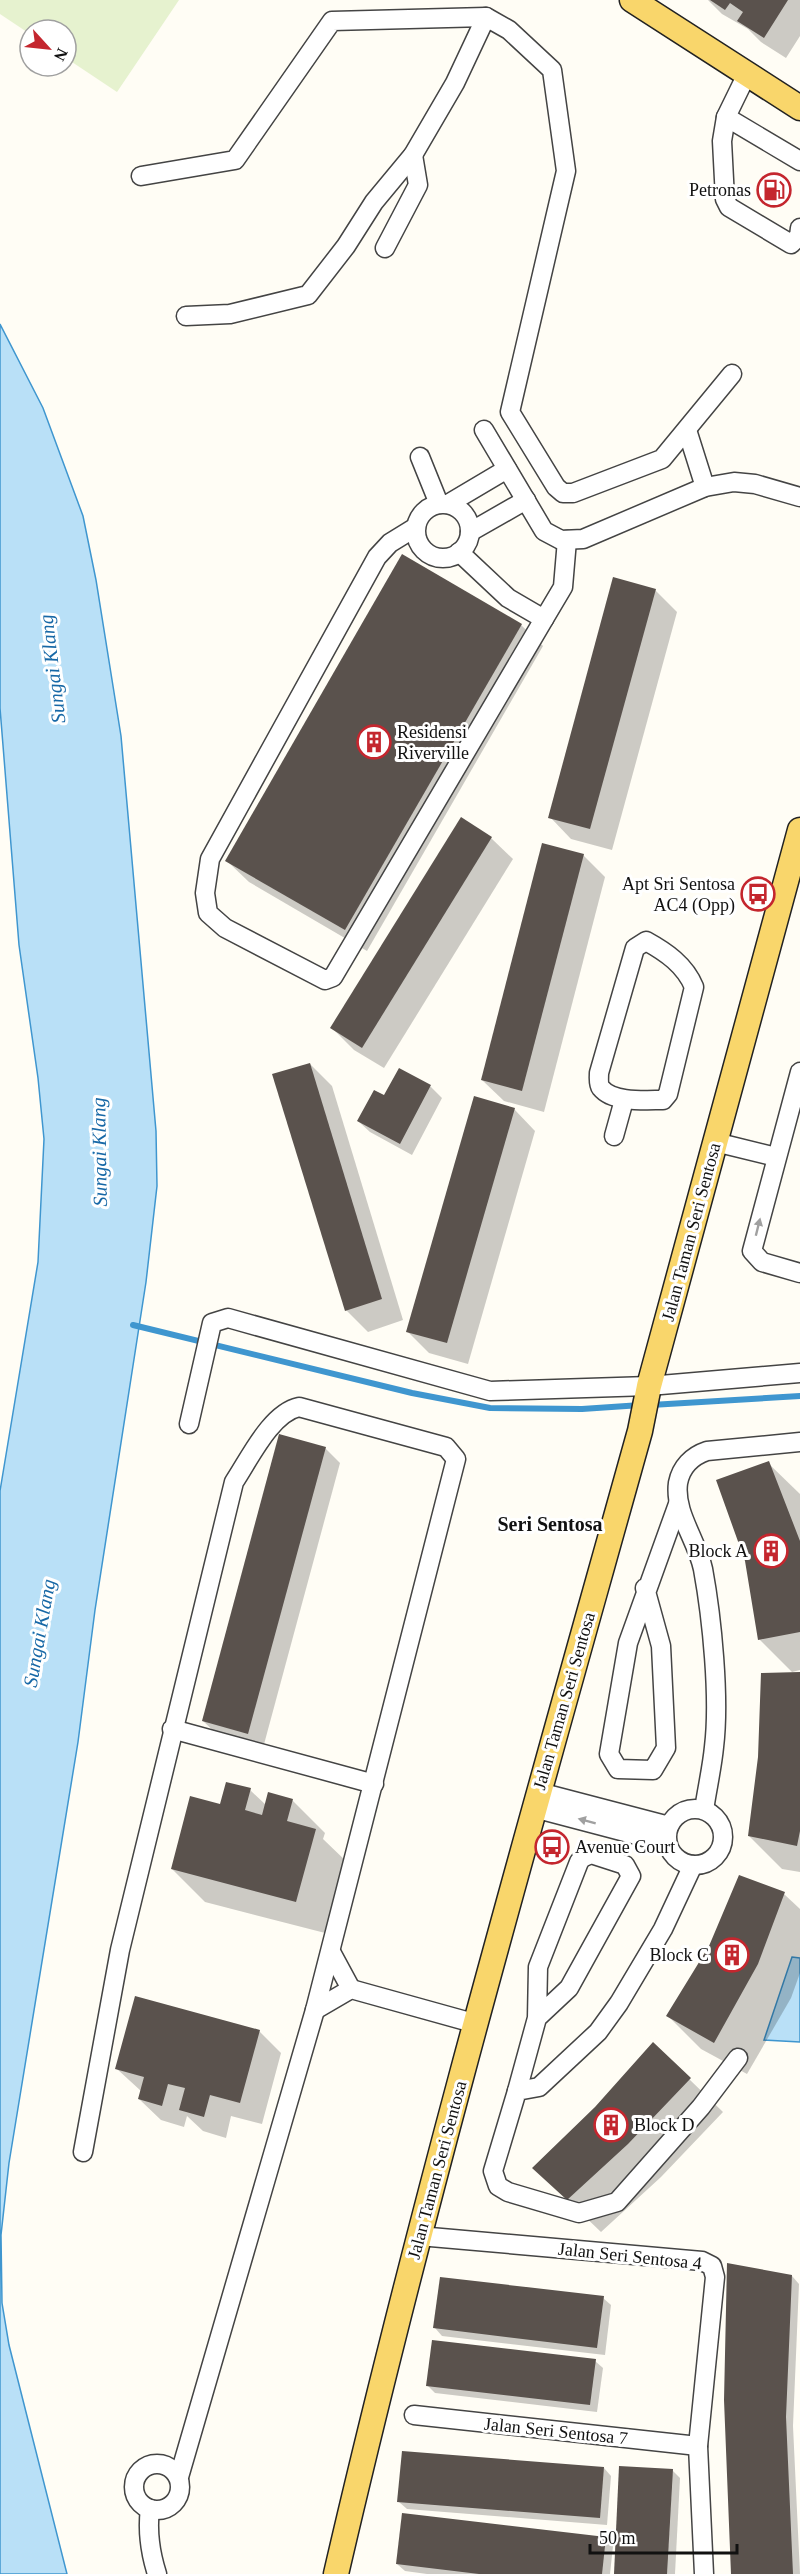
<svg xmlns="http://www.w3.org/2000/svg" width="800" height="2574" font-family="'Times New Roman',serif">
  <rect width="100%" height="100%" fill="#fffdf5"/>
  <!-- pitch -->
  <polygon fill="#e6f2cf" points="0,0 179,0 117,92 66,58 66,30 30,30 30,34 0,14"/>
  <!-- water -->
  <g fill="#b9e0f7" stroke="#3f96cf" stroke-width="1.5">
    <polygon points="0,324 43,408 83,516 96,580 121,736 156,1131 157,1186 146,1282 95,1610 78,1742 9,2163 1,2235 2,2303 9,2345 67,2574 0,2574 0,1491 38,1262 44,1139 38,1078 19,945 0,708"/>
    <polygon points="792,1957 800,1958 800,2042 764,2040"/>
  </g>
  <!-- shadow -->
  <g fill="#0003">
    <polygon points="708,0 800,0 800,36 786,58 761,42 748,29 722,14"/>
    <polygon points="655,590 677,612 612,850 571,839 550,817"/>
    <polygon points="521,625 543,646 367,951 249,882 227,861"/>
    <polygon points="461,819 491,838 513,859 384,1068 354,1050 332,1028"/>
    <polygon points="583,855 605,877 544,1112 504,1101 482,1080"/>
    <polygon points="310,1064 332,1086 403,1320 368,1332 346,1310"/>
    <polygon points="400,1070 431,1087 442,1098 412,1155 370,1132 358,1121 384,1097"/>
    <polygon points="514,1109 535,1131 468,1364 429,1353 407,1331"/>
    <polygon points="325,1448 340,1463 263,1748 219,1736 203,1721"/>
    <polygon points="768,1463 800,1494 800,1670 792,1672 759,1639"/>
    <polygon points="800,1674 800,1872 782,1869 749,1836 760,1757"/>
    <polygon points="250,1790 266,1805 292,1800 325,1833 323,1839 348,1863 329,1934 205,1902 172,1869 222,1806"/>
    <polygon points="784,1894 800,1909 800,1973 791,1998 747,2074 701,2049 668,2016"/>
    <polygon points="259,2031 281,2053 262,2124 231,2116 226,2138 203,2131 187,2116 184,2127 161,2120 139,2099 141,2091 117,2069"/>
    <polygon points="653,2044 723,2112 661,2177 601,2232 534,2168 596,2108"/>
    <polygon points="792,2276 799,2284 793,2426 800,2574 732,2574"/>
    <polygon points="603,2298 611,2305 605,2355 442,2336 435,2328"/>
    <polygon points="595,2361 603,2368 597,2412 435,2393 428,2386"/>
    <polygon points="604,2468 611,2476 607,2525 407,2509 399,2502"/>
    <polygon points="672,2470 680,2478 675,2574 615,2574"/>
    <polygon points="606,2538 613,2546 610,2574 427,2574 405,2571 397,2564"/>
  </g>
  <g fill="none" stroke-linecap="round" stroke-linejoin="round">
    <!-- stream -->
    <g stroke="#3f96cf" stroke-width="6">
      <polyline points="133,1325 412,1393 490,1408 582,1409 641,1405"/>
      <polyline points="651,1405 800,1396"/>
    </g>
  </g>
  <!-- building -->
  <g fill="#5a524d">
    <polygon points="710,0 788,0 764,38 737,21 743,12 730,3 725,10"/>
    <polygon points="402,554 522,624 345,930 225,861"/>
    <polygon points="613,577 656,589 590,829 548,818"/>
    <polygon points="461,817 492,837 362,1048 330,1028"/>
    <polygon points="542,843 584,854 522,1091 481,1080"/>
    <polygon points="310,1063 382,1299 345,1311 272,1074"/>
    <polygon points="399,1068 431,1085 400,1144 357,1121 374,1090 384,1095"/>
    <polygon points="474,1096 515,1108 447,1343 406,1332"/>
    <polygon points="279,1434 326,1447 248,1734 202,1721"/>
    <polygon points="769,1461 800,1541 800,1632 758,1640 745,1561 716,1480"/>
    <polygon points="800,1672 800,1831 797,1846 748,1836 758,1757 761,1673"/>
    <polygon points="226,1782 251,1788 245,1810 262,1815 268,1792 293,1799 287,1821 316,1829 296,1902 171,1869 190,1796 220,1804"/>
    <polygon points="739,1875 785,1892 758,1964 714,2043 666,2016 709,1946"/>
    <polygon points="135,1996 260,2030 240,2103 210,2095 204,2117 179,2110 185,2088 168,2084 162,2106 138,2099 144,2077 115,2069"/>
    <polygon points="653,2042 691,2078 628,2144 567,2200 532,2168 595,2107"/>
    <polygon points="727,2263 792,2275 786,2417 793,2574 731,2574 724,2400"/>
    <polygon points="440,2277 604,2296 597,2348 433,2328"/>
    <polygon points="432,2340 596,2359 590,2405 426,2386"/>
    <polygon points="402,2451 604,2467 600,2518 397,2502"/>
    <polygon points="619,2466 673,2469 667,2574 614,2574"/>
    <polygon points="402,2513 606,2537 602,2574 479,2574 396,2564"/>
  </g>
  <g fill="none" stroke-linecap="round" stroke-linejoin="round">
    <defs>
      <g id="minor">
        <polyline points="746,76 726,117 722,141 725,199 729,207 791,244 799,236 800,228"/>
        <polyline points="726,117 800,161"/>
        <polyline points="141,176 235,160 332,21 486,17"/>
        <polyline points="385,248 418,185 413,155"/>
        <polyline points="186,316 230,314 308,295 346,246 374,202 413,155 455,83 486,17 509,30 552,70 566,171 510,412 556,487 563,493 573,493 662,459 732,374"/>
        <polyline points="484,430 544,531 561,540 583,539 705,487 734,482 755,484 800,497"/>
        <polyline points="687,430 705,487"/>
        <polyline points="420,457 439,504"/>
        <polyline points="448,504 507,469"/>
        <circle cx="443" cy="531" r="27"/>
        <polyline points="416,527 390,543 377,557 210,859 205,893 208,913 225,928 325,980 333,977 544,619 508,598 459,552"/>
        <polyline points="470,532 526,500"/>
        <polyline points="544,619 563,587 567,540"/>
        <path d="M646 941C666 952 685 965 694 987L668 1094 663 1100C646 1100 613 1103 601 1088 598 1084 599 1078 599 1073L635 948Z"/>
        <polyline points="800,1072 752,1251 762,1262 800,1273"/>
        <polyline points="614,1136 624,1100"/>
        <polyline points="715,1142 776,1157"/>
        <polyline points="189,1424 212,1323 228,1318 490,1391 649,1386 800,1373"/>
        <polyline points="645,1588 661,1646 666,1748 653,1770 618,1769 609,1754 628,1643 678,1504"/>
        <polyline points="172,1729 374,1784"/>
        <polyline points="539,1792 669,1826"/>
        <polyline points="534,1808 667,1843"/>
        <circle cx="695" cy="1837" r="28"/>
        <path d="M704 1810C707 1789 712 1768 714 1747 720 1698 712 1618 703 1569 697 1540 674 1513 678 1483 681 1467 692 1456 707 1451L800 1442"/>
        <polyline points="693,1865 663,1929 619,2003 598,2032 539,2087 517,2091 493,2171 498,2186 508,2192 579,2213 617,2202 701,2107 738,2058"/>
        <polyline points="331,1952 351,1989"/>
        <polyline points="315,2010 351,1989 477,2024"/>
        <polyline points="517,2091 537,2018 538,1967 579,1862 582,1858 591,1854 625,1865 631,1876 569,1988 537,2018"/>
        <path d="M83 2152 120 1950 234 1482C250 1458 271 1413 299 1407L446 1447 456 1459 315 2010 179 2477"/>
        <polyline points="419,2236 702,2261 712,2266 715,2277 698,2446 704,2574"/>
        <polyline points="414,2415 698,2446"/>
        <circle cx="157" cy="2487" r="23"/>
        <path d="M150 2509C147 2532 150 2552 157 2574"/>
      </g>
      <g id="major">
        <polyline points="632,0 800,108"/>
        <path d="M336 2574C425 2190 534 1811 640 1431L649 1386 800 830"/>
      </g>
    </defs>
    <!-- minor casing -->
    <use href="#minor" stroke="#444" stroke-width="21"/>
    <!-- major casing -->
    <use href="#major" stroke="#222" stroke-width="27"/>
    <!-- minor -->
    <use href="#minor" stroke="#fff" stroke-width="18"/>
    <!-- major -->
    <use href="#major" stroke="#f9d66b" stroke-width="24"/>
  </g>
  <!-- one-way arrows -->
  <defs><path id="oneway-solid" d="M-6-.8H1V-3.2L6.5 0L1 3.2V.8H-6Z" transform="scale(1.5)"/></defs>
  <g fill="#a0a0a0">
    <use href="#oneway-solid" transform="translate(758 1227) rotate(-76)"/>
    <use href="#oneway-solid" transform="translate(587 1821) rotate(-165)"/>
  </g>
  <!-- icons -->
  <defs>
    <symbol id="fuel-ring" viewBox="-11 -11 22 22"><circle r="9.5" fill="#fff" stroke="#c4262e" stroke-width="1.5"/><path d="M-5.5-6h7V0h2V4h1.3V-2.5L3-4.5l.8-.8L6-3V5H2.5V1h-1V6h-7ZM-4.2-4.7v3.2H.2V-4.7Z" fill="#c4262e"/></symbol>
    <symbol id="building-ring" viewBox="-11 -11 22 22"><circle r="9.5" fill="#fff" stroke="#c4262e" stroke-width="1.5"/><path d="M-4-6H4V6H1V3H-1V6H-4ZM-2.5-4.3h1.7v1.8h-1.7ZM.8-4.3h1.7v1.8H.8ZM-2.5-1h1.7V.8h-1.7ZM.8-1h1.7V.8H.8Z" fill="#c4262e"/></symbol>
    <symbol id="bus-ring" viewBox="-11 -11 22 22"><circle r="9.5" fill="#fff" stroke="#c4262e" stroke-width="1.5"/><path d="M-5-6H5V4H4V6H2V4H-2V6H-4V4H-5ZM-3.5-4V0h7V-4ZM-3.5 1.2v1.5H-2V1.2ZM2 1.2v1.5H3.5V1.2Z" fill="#c4262e"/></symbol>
  </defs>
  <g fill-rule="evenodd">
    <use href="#fuel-ring" x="755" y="171" width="38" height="38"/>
    <use href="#building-ring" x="355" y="723" width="38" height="38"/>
    <use href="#bus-ring" x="739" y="875" width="38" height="38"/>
    <use href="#building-ring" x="752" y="1532" width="38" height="38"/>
    <use href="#bus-ring" x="533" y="1828" width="38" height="38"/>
    <use href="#building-ring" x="713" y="1936" width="38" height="38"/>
    <use href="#building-ring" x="592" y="2106" width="38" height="38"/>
  </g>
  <g text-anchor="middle" stroke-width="6" stroke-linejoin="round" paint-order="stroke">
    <!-- poi labels -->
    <g font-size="18" fill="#111" stroke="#fff" text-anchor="end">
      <text x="751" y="196">Petronas</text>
      <text x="397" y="738" text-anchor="start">Residensi<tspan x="397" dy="21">Riverville</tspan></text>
      <text x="735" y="890">Apt Sri Sentosa<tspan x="735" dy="21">AC4 (Opp)</tspan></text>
      <text x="748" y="1557">Block A</text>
      <text x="575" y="1853" text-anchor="start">Avenue Court</text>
      <text x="709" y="1961">Block C</text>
      <text x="634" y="2131" text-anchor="start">Block D</text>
    </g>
    <!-- street labels -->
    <g font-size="18" fill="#111" stroke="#fff">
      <text transform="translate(691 1232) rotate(-75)" y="6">Jalan Taman Seri Sentosa</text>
      <text transform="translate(564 1701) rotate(-74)" y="6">Jalan Taman Seri Sentosa</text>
      <text transform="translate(437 2170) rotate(-75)" y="6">Jalan Taman Seri Sentosa</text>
      <text transform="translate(630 2256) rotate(6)" y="6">Jalan Seri Sentosa 4</text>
      <text transform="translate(556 2431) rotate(6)" y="6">Jalan Seri Sentosa 7</text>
    </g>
    <!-- water labels -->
    <g font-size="20" font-style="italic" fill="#1768a6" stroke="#fff">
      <text transform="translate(52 669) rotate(-97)" y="7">Sungai Klang</text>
      <text transform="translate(99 1152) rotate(-91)" y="7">Sungai Klang</text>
      <text transform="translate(39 1633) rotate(-80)" y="7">Sungai Klang</text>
    </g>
    <!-- neighbourhood labels -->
    <g font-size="20" font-weight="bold" fill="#111" stroke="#fff">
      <text x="550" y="1531">Seri Sentosa</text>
    </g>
  </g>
  <!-- north arrow -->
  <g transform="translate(48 48) rotate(117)"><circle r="28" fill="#ffffff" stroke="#a0a0a0" stroke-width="1.5"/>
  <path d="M0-4.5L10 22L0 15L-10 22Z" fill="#c4262e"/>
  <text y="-9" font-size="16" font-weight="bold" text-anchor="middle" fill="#111111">N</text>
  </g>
  <!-- scale -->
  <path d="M590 2544v9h147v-9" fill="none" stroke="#111111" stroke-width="3"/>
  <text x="599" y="2544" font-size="18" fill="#111111" stroke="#ffffff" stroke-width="4.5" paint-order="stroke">50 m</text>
</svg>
